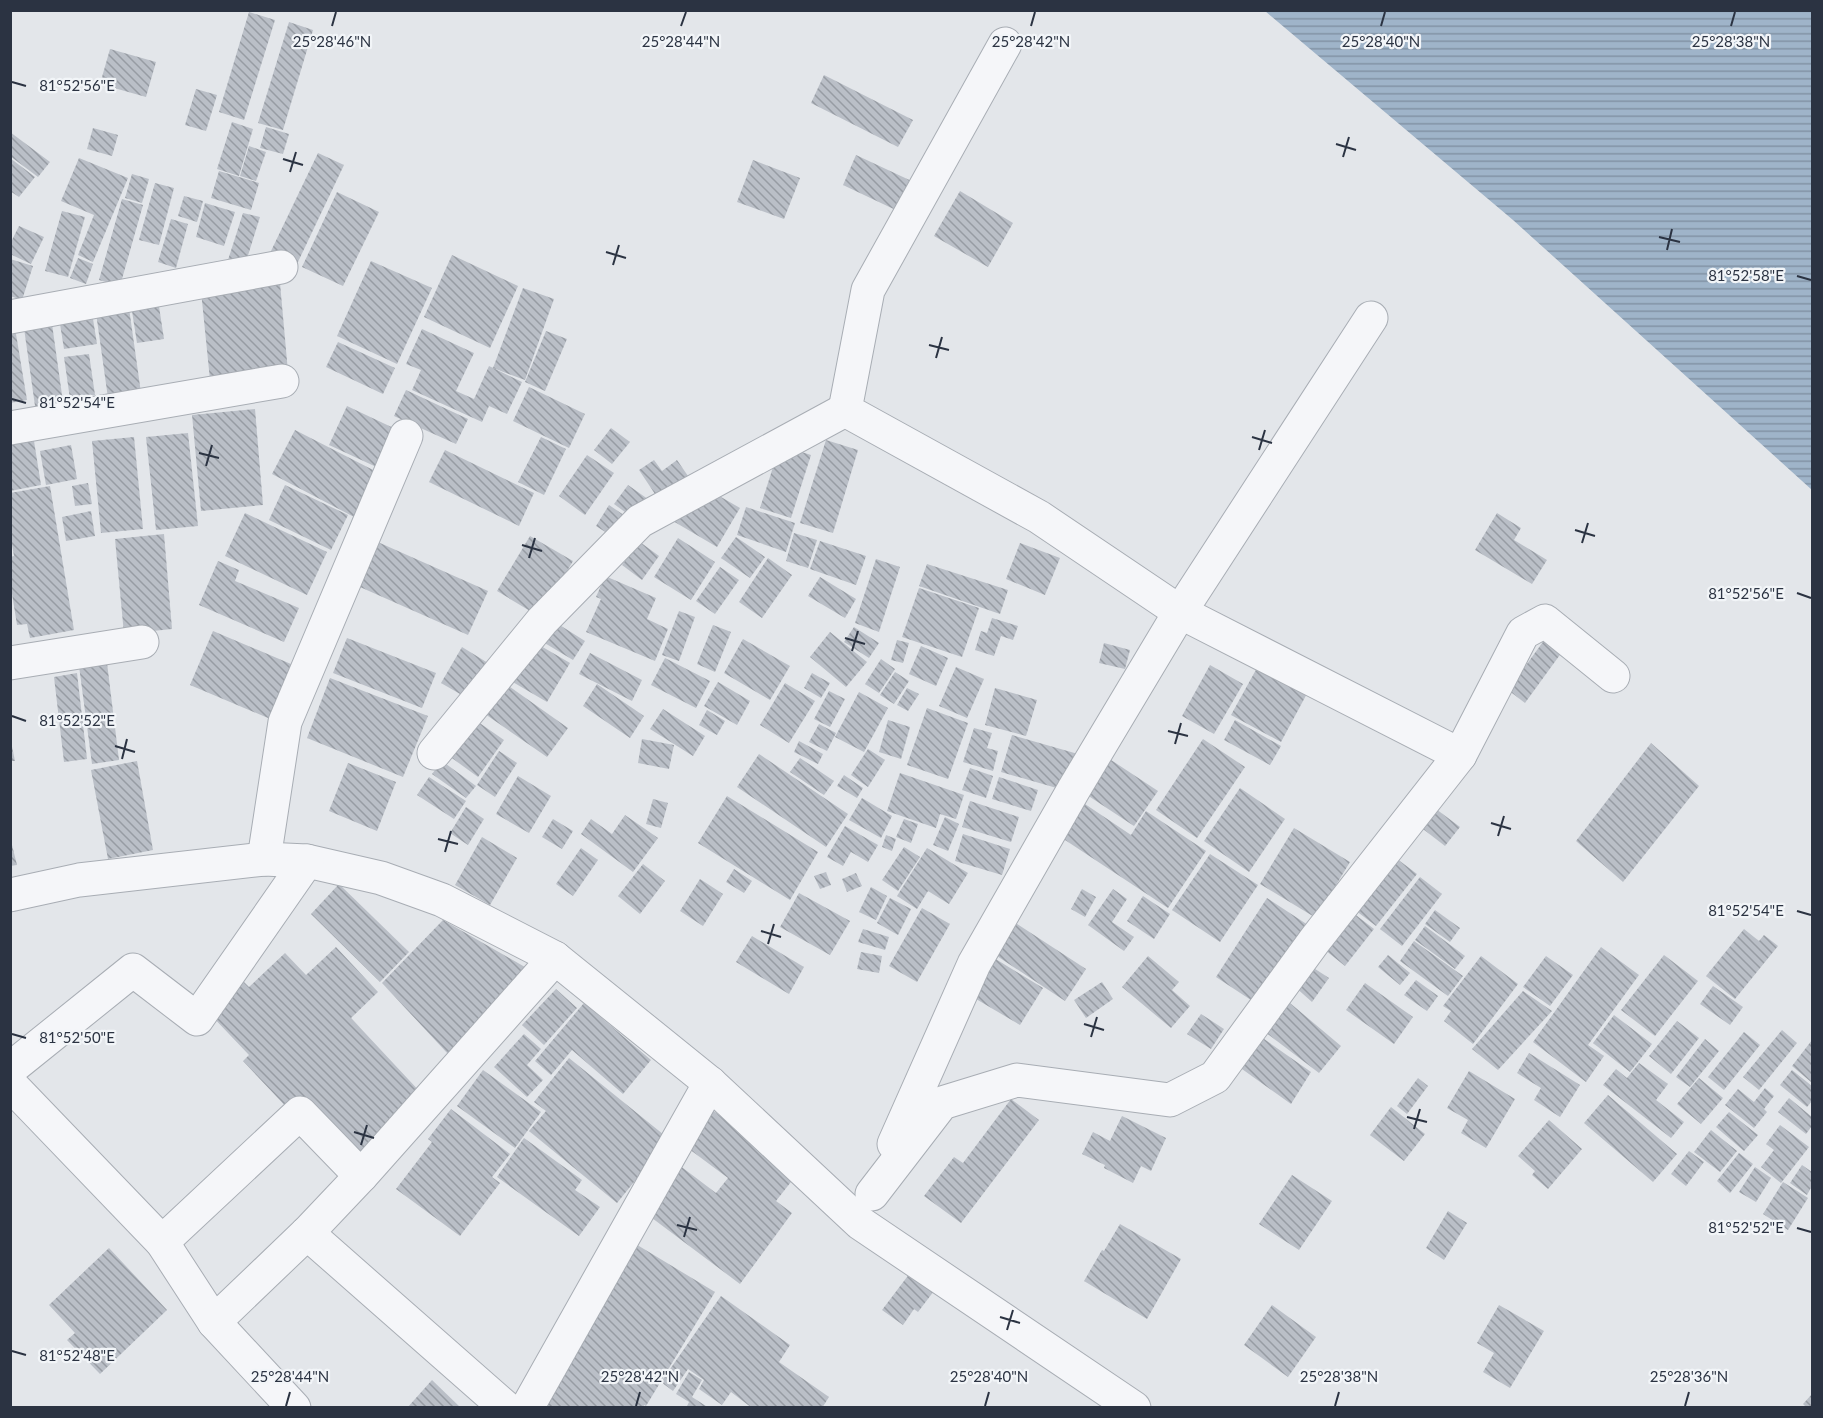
<svg xmlns="http://www.w3.org/2000/svg" width="1823" height="1418" font-family="Lato,sans-serif">
  <defs>
    <pattern id="water-rules" width="6" height="5" patternUnits="userSpaceOnUse" patternTransform="scale(1.5)"><rect width="6" height="5" fill="#9fb4c9"/><path d="M0 2.5h6" fill="none" stroke="#8293a5"/></pattern>
    <pattern id="building-back-hatch" width="6" height="6" patternUnits="userSpaceOnUse" patternTransform="scale(1.5)"><rect width="6" height="6" fill="#babfc7"/><path d="M-1 5l2 2M0 0l6 6M5-1l2 2" fill="none" stroke="#979ca3"/></pattern>
  </defs>
  <rect width="100%" height="100%" fill="#e3e6ea"/>
  <!-- water -->
  <polygon fill="url(#water-rules)" points="1265,11 1812,11 1812,490 1513,220"/>
  <!-- building -->
  <g fill="url(#building-back-hatch)">
    <polygon points="249,12 275,20 244,120 219,112"/>
    <polygon points="289,22 313,30 283,130 258,123"/>
    <polygon points="110,49 156,62 146,97 100,84"/>
    <polygon points="824,75 913,120 898,147 811,103"/>
    <polygon points="196,89 217,95 206,131 185,125"/>
    <polygon points="232,122 253,129 239,176 217,169"/>
    <polygon points="266,127 289,134 283,154 260,148"/>
    <polygon points="93,128 118,135 112,156 87,149"/>
    <polygon points="10,132 50,162 38,177 10,156"/>
    <polygon points="249,146 266,152 256,181 240,176"/>
    <polygon points="318,153 344,165 297,264 271,251"/>
    <polygon points="856,155 935,192 921,222 843,185"/>
    <polygon points="10,158 35,177 19,197 10,191"/>
    <polygon points="79,158 128,178 93,262 78,255 94,215 61,201"/>
    <polygon points="753,160 800,178 784,219 737,202"/>
    <polygon points="219,171 259,183 251,210 211,198"/>
    <polygon points="132,174 149,179 142,203 125,198"/>
    <polygon points="155,183 174,188 159,245 139,240"/>
    <polygon points="960,191 1013,223 988,267 934,236"/>
    <polygon points="337,192 379,212 343,286 302,267"/>
    <polygon points="184,196 203,201 197,222 178,216"/>
    <polygon points="122,199 143,205 120,286 99,280"/>
    <polygon points="205,203 235,212 224,246 196,237"/>
    <polygon points="62,211 85,217 68,277 45,271"/>
    <polygon points="243,213 260,217 245,265 228,260"/>
    <polygon points="171,219 188,224 176,268 158,262"/>
    <polygon points="19,226 44,237 31,264 10,254 10,244"/>
    <polygon points="452,255 518,286 490,348 424,317"/>
    <polygon points="78,258 93,264 86,284 70,278"/>
    <polygon points="10,259 33,266 22,300 10,296"/>
    <polygon points="371,261 432,288 397,364 337,336"/>
    <polygon points="280,283 288,372 210,380 201,291"/>
    <polygon points="523,288 554,299 525,380 493,368"/>
    <polygon points="158,300 164,339 137,343 131,305"/>
    <polygon points="129,308 141,393 108,398 96,313"/>
    <polygon points="51,317 64,409 36,413 23,321"/>
    <polygon points="93,319 97,344 64,349 60,324"/>
    <polygon points="15,328 27,400 10,403 10,329"/>
    <polygon points="422,329 474,353 456,391 474,399 489,366 522,382 507,414 489,406 482,422 412,390 421,370 406,364"/>
    <polygon points="546,331 567,339 545,391 525,382"/>
    <polygon points="338,342 395,368 383,394 326,367"/>
    <polygon points="89,354 95,395 70,399 64,357"/>
    <polygon points="529,387 585,414 569,448 513,421"/>
    <polygon points="406,390 468,419 456,444 394,416"/>
    <polygon points="347,406 402,432 385,471 329,445"/>
    <polygon points="255,409 263,505 201,511 192,415"/>
    <polygon points="611,428 630,442 612,464 594,450"/>
    <polygon points="295,430 379,473 356,518 272,474"/>
    <polygon points="188,433 198,526 156,530 146,437"/>
    <polygon points="134,437 143,529 101,533 92,441"/>
    <polygon points="541,437 566,449 544,495 518,482"/>
    <polygon points="826,440 858,450 833,533 800,523"/>
    <polygon points="34,441 41,485 10,491 10,445"/>
    <polygon points="71,445 77,479 46,485 40,451"/>
    <polygon points="780,445 811,455 791,518 760,508"/>
    <polygon points="445,450 534,493 519,526 429,482"/>
    <polygon points="587,455 614,473 585,515 559,496"/>
    <polygon points="654,460 662,471 677,460 688,476 657,497 639,470"/>
    <polygon points="695,482 740,508 717,547 673,521"/>
    <polygon points="88,483 92,504 75,506 72,486"/>
    <polygon points="285,485 348,515 331,550 269,520"/>
    <polygon points="628,485 659,507 644,526 614,504"/>
    <polygon points="50,486 74,630 30,638 27,624 17,625 10,581 10,557 14,556 10,534 10,493"/>
    <polygon points="609,505 640,526 627,546 596,526"/>
    <polygon points="746,507 795,523 786,552 737,535"/>
    <polygon points="91,511 95,536 66,541 62,517"/>
    <polygon points="245,513 327,552 307,595 225,556"/>
    <polygon points="1497,513 1521,528 1514,540 1547,560 1532,584 1475,550"/>
    <polygon points="794,533 817,540 808,568 786,561"/>
    <polygon points="164,534 172,629 124,634 115,539"/>
    <polygon points="530,536 573,561 540,617 497,591"/>
    <polygon points="736,537 765,557 750,578 721,558"/>
    <polygon points="678,538 715,562 691,600 654,577"/>
    <polygon points="371,539 488,591 468,635 351,583"/>
    <polygon points="820,541 866,556 856,585 810,569"/>
    <polygon points="640,542 659,556 642,580 622,565"/>
    <polygon points="1020,543 1060,558 1045,595 1006,579"/>
    <polygon points="768,558 792,575 762,618 739,602"/>
    <polygon points="876,559 900,567 879,632 855,623"/>
    <polygon points="218,561 239,570 235,581 299,608 284,642 199,605"/>
    <polygon points="927,564 1008,590 1000,614 919,586"/>
    <polygon points="720,567 739,580 715,614 696,601"/>
    <polygon points="605,576 656,598 647,619 668,629 655,661 586,632 601,599 596,597"/>
    <polygon points="820,577 856,599 845,618 808,596"/>
    <polygon points="919,588 979,608 962,657 902,637"/>
    <polygon points="679,611 695,617 679,661 662,655"/>
    <polygon points="992,618 1018,626 1013,640 1001,636 994,656 975,650 981,631 987,633"/>
    <polygon points="550,619 585,641 573,660 538,639"/>
    <polygon points="713,625 731,632 715,672 697,664"/>
    <polygon points="854,627 879,643 869,658 844,642"/>
    <polygon points="213,631 298,667 275,721 190,685"/>
    <polygon points="830,632 867,662 846,687 810,657"/>
    <polygon points="347,638 436,673 422,708 333,673"/>
    <polygon points="743,639 790,666 770,700 724,673"/>
    <polygon points="1545,639 1562,652 1525,703 1508,690"/>
    <polygon points="897,640 909,643 903,663 891,660"/>
    <polygon points="534,642 570,663 547,702 511,681"/>
    <polygon points="1104,643 1130,650 1125,669 1099,663"/>
    <polygon points="921,646 948,658 936,686 909,674"/>
    <polygon points="462,647 488,663 467,698 441,683"/>
    <polygon points="1268,648 1317,675 1281,742 1231,715"/>
    <polygon points="590,653 642,680 632,701 579,674"/>
    <polygon points="665,658 710,681 696,708 651,685"/>
    <polygon points="881,659 895,669 879,693 865,684"/>
    <polygon points="107,663 119,760 92,764 79,666"/>
    <polygon points="1210,665 1243,684 1214,734 1182,716"/>
    <polygon points="956,667 984,679 967,718 939,706"/>
    <polygon points="895,672 909,681 894,704 880,695"/>
    <polygon points="77,673 87,759 64,762 54,677"/>
    <polygon points="812,673 830,683 821,698 804,688"/>
    <polygon points="330,678 428,716 403,777 307,738"/>
    <polygon points="718,682 750,701 737,725 704,706"/>
    <polygon points="785,683 815,701 789,743 760,725"/>
    <polygon points="506,684 568,728 547,757 485,714"/>
    <polygon points="597,684 644,716 630,738 583,706"/>
    <polygon points="907,688 919,694 908,711 897,705"/>
    <polygon points="995,688 1037,700 1026,736 985,725"/>
    <polygon points="829,691 845,699 830,727 814,719"/>
    <polygon points="859,692 888,708 864,752 835,737"/>
    <polygon points="927,708 968,723 948,779 907,765"/>
    <polygon points="663,709 705,736 693,756 650,729"/>
    <polygon points="707,710 725,721 717,735 699,725"/>
    <polygon points="471,717 504,740 478,777 445,753"/>
    <polygon points="888,720 910,727 901,759 879,752"/>
    <polygon points="1235,720 1281,746 1270,765 1224,740"/>
    <polygon points="819,724 836,733 827,751 809,742"/>
    <polygon points="974,728 992,733 987,748 998,751 993,771 963,762"/>
    <polygon points="1012,735 1078,754 1067,791 1001,772"/>
    <polygon points="10,737 15,761 10,761"/>
    <polygon points="642,739 674,745 669,769 638,763"/>
    <polygon points="1203,739 1245,767 1197,838 1156,810"/>
    <polygon points="799,741 823,754 818,764 794,752"/>
    <polygon points="1651,743 1699,786 1623,882 1576,841"/>
    <polygon points="868,749 885,760 868,787 851,775"/>
    <polygon points="499,751 517,763 495,797 477,785"/>
    <polygon points="759,754 848,814 826,847 737,787"/>
    <polygon points="1102,754 1158,791 1134,826 1078,789"/>
    <polygon points="800,758 834,781 824,795 790,772"/>
    <polygon points="137,761 153,850 108,859 91,770"/>
    <polygon points="442,761 476,786 466,798 432,774"/>
    <polygon points="348,763 396,782 377,831 329,811"/>
    <polygon points="970,768 993,776 986,798 962,790"/>
    <polygon points="900,773 964,795 956,819 940,814 936,828 887,811"/>
    <polygon points="844,775 863,788 857,798 837,786"/>
    <polygon points="518,776 551,796 529,833 496,814"/>
    <polygon points="429,777 466,801 454,819 417,795"/>
    <polygon points="999,777 1038,790 1031,811 992,799"/>
    <polygon points="1240,788 1285,819 1249,872 1204,841"/>
    <polygon points="727,796 818,852 790,900 698,843"/>
    <polygon points="862,798 892,816 881,838 849,820"/>
    <polygon points="653,799 668,803 661,828 646,824"/>
    <polygon points="1424,800 1460,827 1445,846 1410,819"/>
    <polygon points="970,801 1019,817 1011,842 962,827"/>
    <polygon points="1085,804 1131,835 1146,811 1206,851 1168,908 1062,838"/>
    <polygon points="466,807 484,819 468,845 450,833"/>
    <polygon points="625,815 658,838 633,872 581,834 591,819 612,834"/>
    <polygon points="945,817 959,824 948,851 933,845"/>
    <polygon points="553,819 573,831 562,849 542,837"/>
    <polygon points="904,819 918,824 911,843 896,837"/>
    <polygon points="845,826 878,845 868,862 851,852 843,866 827,857"/>
    <polygon points="1294,828 1350,862 1316,918 1260,884"/>
    <polygon points="963,834 1010,849 1002,875 955,861"/>
    <polygon points="886,835 896,839 892,851 882,847"/>
    <polygon points="10,837 17,865 10,866"/>
    <polygon points="482,837 517,858 490,905 455,885"/>
    <polygon points="904,847 920,857 898,891 882,880"/>
    <polygon points="581,848 598,860 573,896 556,884"/>
    <polygon points="927,848 968,873 949,904 928,891 917,909 897,896"/>
    <polygon points="1210,854 1258,885 1220,942 1172,910"/>
    <polygon points="1392,855 1417,874 1376,926 1351,907"/>
    <polygon points="643,864 665,881 640,914 618,896"/>
    <polygon points="734,869 752,881 744,893 726,882"/>
    <polygon points="826,872 831,885 820,889 814,876"/>
    <polygon points="856,873 862,886 847,892 842,879"/>
    <polygon points="1420,877 1442,894 1402,946 1380,929"/>
    <polygon points="700,879 723,894 703,926 680,911"/>
    <polygon points="339,884 409,952 380,982 311,914"/>
    <polygon points="871,887 887,896 876,920 859,912"/>
    <polygon points="1082,889 1096,897 1085,917 1071,909"/>
    <polygon points="1113,889 1127,899 1112,922 1134,937 1124,951 1088,925"/>
    <polygon points="799,893 850,921 830,955 780,927"/>
    <polygon points="1143,896 1170,914 1154,939 1127,921"/>
    <polygon points="890,898 911,909 898,935 877,923"/>
    <polygon points="1267,898 1311,927 1260,1006 1216,977"/>
    <polygon points="922,908 950,924 917,982 889,966"/>
    <polygon points="1348,909 1374,929 1345,966 1320,946"/>
    <polygon points="1435,910 1460,928 1450,942 1425,924"/>
    <polygon points="443,920 537,974 449,1055 382,983"/>
    <polygon points="1014,922 1086,969 1065,1001 994,954"/>
    <polygon points="1425,926 1465,956 1455,969 1415,940"/>
    <polygon points="863,929 889,937 885,950 858,942"/>
    <polygon points="1744,929 1759,941 1764,935 1778,946 1735,999 1706,976"/>
    <polygon points="752,936 804,967 789,994 736,962"/>
    <polygon points="1414,941 1463,976 1448,996 1400,961"/>
    <polygon points="336,947 378,992 351,1018 422,1094 358,1156 292,1113 243,1061 249,1055 209,1013 243,981 249,987 285,953 306,975"/>
    <polygon points="1601,947 1639,975 1588,1045 1604,1056 1586,1082 1533,1042"/>
    <polygon points="861,952 882,956 879,973 857,969"/>
    <polygon points="1388,955 1410,973 1400,985 1378,967"/>
    <polygon points="1664,955 1698,981 1655,1036 1621,1010"/>
    <polygon points="1148,956 1179,982 1172,990 1190,1006 1171,1028 1122,987"/>
    <polygon points="1481,956 1518,984 1473,1044 1444,1021 1451,1011 1443,1006"/>
    <polygon points="1546,956 1573,975 1550,1006 1523,987"/>
    <polygon points="994,958 1043,988 1020,1025 971,996"/>
    <polygon points="1309,965 1329,978 1312,1002 1294,986"/>
    <polygon points="1416,980 1438,996 1427,1011 1404,995"/>
    <polygon points="1102,982 1113,999 1086,1018 1074,1000"/>
    <polygon points="1365,983 1413,1017 1394,1044 1346,1010"/>
    <polygon points="1713,986 1743,1007 1730,1025 1700,1004"/>
    <polygon points="556,989 577,1008 544,1045 522,1025"/>
    <polygon points="1523,991 1552,1011 1498,1070 1472,1049"/>
    <polygon points="1284,998 1341,1046 1319,1073 1261,1029"/>
    <polygon points="584,1003 651,1060 623,1094 572,1050 551,1075 535,1061"/>
    <polygon points="1201,1014 1224,1029 1211,1049 1187,1034"/>
    <polygon points="1614,1015 1652,1044 1630,1072 1593,1043"/>
    <polygon points="1677,1021 1699,1038 1671,1074 1649,1056"/>
    <polygon points="1782,1030 1797,1043 1759,1090 1743,1077"/>
    <polygon points="1744,1032 1760,1045 1724,1090 1708,1077"/>
    <polygon points="524,1034 541,1049 527,1065 543,1080 527,1097 494,1067"/>
    <polygon points="1257,1034 1311,1072 1291,1104 1235,1064"/>
    <polygon points="1705,1039 1719,1051 1690,1087 1676,1077"/>
    <polygon points="1812,1040 1812,1080 1811,1082 1792,1066"/>
    <polygon points="1529,1053 1580,1085 1560,1117 1534,1100 1541,1088 1517,1073"/>
    <polygon points="569,1058 669,1139 617,1203 529,1131 546,1111 534,1102"/>
    <polygon points="1639,1063 1668,1084 1656,1100 1684,1122 1671,1138 1603,1085 1616,1069 1627,1078"/>
    <polygon points="483,1070 541,1112 515,1148 457,1106"/>
    <polygon points="1792,1070 1812,1086 1812,1101 1807,1107 1780,1085"/>
    <polygon points="1469,1071 1515,1099 1486,1148 1461,1133 1468,1120 1447,1108"/>
    <polygon points="1418,1078 1428,1086 1407,1114 1397,1106"/>
    <polygon points="1699,1078 1723,1098 1701,1124 1677,1104"/>
    <polygon points="1765,1088 1774,1096 1764,1109 1767,1112 1754,1128 1725,1105 1738,1089 1754,1102"/>
    <polygon points="1608,1095 1677,1154 1653,1182 1584,1123"/>
    <polygon points="1789,1098 1812,1117 1812,1126 1806,1134 1778,1112"/>
    <polygon points="1011,1099 1039,1120 961,1223 924,1196 954,1157 963,1163"/>
    <polygon points="708,1107 798,1173 776,1201 792,1213 740,1284 644,1212 679,1165 716,1193 728,1178 681,1143"/>
    <polygon points="1391,1107 1425,1134 1404,1161 1370,1135"/>
    <polygon points="451,1109 510,1154 492,1177 500,1183 460,1236 396,1189 432,1142 428,1139"/>
    <polygon points="1729,1112 1758,1135 1744,1151 1716,1127"/>
    <polygon points="1122,1116 1166,1138 1151,1171 1141,1166 1133,1183 1104,1168 1105,1165 1082,1154 1093,1132 1110,1141"/>
    <polygon points="1549,1120 1582,1149 1548,1189 1532,1175 1535,1171 1518,1156"/>
    <polygon points="1780,1125 1809,1147 1781,1183 1761,1167 1774,1150 1766,1144"/>
    <polygon points="1711,1130 1737,1151 1720,1172 1694,1152"/>
    <polygon points="524,1138 582,1180 575,1190 600,1207 579,1236 497,1177"/>
    <polygon points="1689,1151 1704,1162 1686,1186 1671,1174"/>
    <polygon points="1739,1153 1753,1164 1730,1193 1717,1181"/>
    <polygon points="1802,1165 1812,1172 1812,1186 1807,1195 1790,1183"/>
    <polygon points="1755,1167 1771,1178 1756,1202 1739,1192"/>
    <polygon points="1292,1175 1332,1201 1299,1250 1259,1224"/>
    <polygon points="1783,1182 1808,1198 1788,1230 1763,1214"/>
    <polygon points="1448,1211 1467,1223 1444,1260 1426,1248"/>
    <polygon points="1120,1224 1181,1259 1147,1319 1084,1281 1102,1250 1104,1251"/>
    <polygon points="634,1243 715,1292 646,1406 644,1405 643,1408 545,1408"/>
    <polygon points="109,1248 167,1310 100,1374 67,1340 75,1333 49,1305"/>
    <polygon points="910,1273 934,1291 918,1312 914,1309 903,1325 882,1310"/>
    <polygon points="721,1296 790,1345 779,1362 829,1397 822,1408 752,1408 731,1392 722,1405 699,1389 704,1380 688,1369 673,1391 661,1382"/>
    <polygon points="1272,1305 1316,1337 1288,1377 1244,1345"/>
    <polygon points="1499,1305 1544,1331 1510,1388 1483,1372 1494,1353 1477,1343"/>
    <polygon points="689,1372 702,1380 692,1397 709,1408 686,1408 689,1402 676,1394"/>
    <polygon points="432,1380 461,1408 407,1408"/>
    <polygon points="1812,1394 1812,1408 1807,1408 1803,1404"/>
  </g>
  <g fill="none" stroke-linecap="round" stroke-linejoin="round">
    <defs>
      <g id="minor">
        <polyline points="1005,44 868,290 845,410 1039,517 1180,612 1460,755"/>
        <polyline points="10,317 281,267"/>
        <polyline points="10,428 282,381"/>
        <polyline points="10,663 142,642"/>
        <polyline points="434,753 542,621 640,521 845,410"/>
        <polyline points="264,859 285,722 406,436"/>
        <polyline points="10,895 79,880 264,859 307,861 381,878 442,900 555,958 710,1083 860,1223 1134,1408"/>
        <polyline points="10,1069 133,970 197,1019 307,861"/>
        <polyline points="10,1084 162,1242 214,1322 294,1408"/>
        <polyline points="894,1144 974,964 1074,789 1180,612 1371,318"/>
        <polyline points="872,1194 942,1103 1017,1080 1170,1100 1215,1077 1315,940 1460,755 1523,633 1545,621 1613,676"/>
        <polyline points="307,1233 506,1408"/>
        <polyline points="162,1242 300,1113 361,1176"/>
        <polyline points="214,1322 307,1233 361,1176 555,958"/>
        <polyline points="527,1408 710,1083"/>
      </g>
    </defs>
    <!-- minor casing -->
    <use href="#minor" stroke="#a8adb4" stroke-width="35"/>
    <!-- minor -->
    <use href="#minor" stroke="#f5f6f9" stroke-width="33"/>
  </g>
  <!-- ticks -->
  <path fill="none" stroke="#2b3342" stroke-width="2" d="M332 26 336 12M681 26 686 12M1031 26 1035 12M1381 26 1385 12M1731 26 1735 12M12 82 26 86M1336 144 1356 150M1343 157 1349 137M283 159 303 165M290 172 296 152M1659 237 1680 242M1667 250 1672 229M606 252 626 258M613 265 619 245M1797 276 1811 280M929 345 949 350M936 358 942 337M12 399 26 403M1252 437 1272 443M1259 450 1265 430M199 453 219 458M206 466 212 445M1575 530 1595 536M1582 543 1588 523M522 545 542 551M529 558 535 538M1797 593 1811 598M845 638 865 644M852 651 858 631M12 716 26 721M1168 731 1188 736M1175 744 1181 723M115 746 135 752M122 759 127 739M1491 823 1511 829M1498 836 1504 816M438 839 458 844M445 852 451 831M1797 911 1811 915M761 931 781 937M768 944 774 924M1084 1024 1104 1030M12 1034 26 1038M1091 1037 1097 1017M1407 1117 1427 1122M1414 1129 1420 1109M354 1132 374 1138M361 1145 367 1125M677 1225 697 1230M1797 1228 1811 1232M684 1237 690 1217M1000 1317 1020 1323M1007 1330 1013 1310M12 1351 26 1355M286 1406 290 1392M636 1406 640 1392M985 1406 989 1392M1335 1406 1339 1392M1685 1406 1689 1392"/>
  <g font-size="15" text-anchor="middle" fill="#2b3342" stroke="#f2f5f8" stroke-width="4.5" stroke-linejoin="round" paint-order="stroke">
    <text x="332" y="47">25°28'46"N</text>
    <text x="681" y="47">25°28'44"N</text>
    <text x="1031" y="47">25°28'42"N</text>
    <text x="1381" y="47">25°28'40"N</text>
    <text x="1731" y="47">25°28'38"N</text>
    <text x="77" y="91">81°52'56"E</text>
    <text x="1746" y="281">81°52'58"E</text>
    <text x="77" y="408">81°52'54"E</text>
    <text x="1746" y="599">81°52'56"E</text>
    <text x="77" y="726">81°52'52"E</text>
    <text x="1746" y="916">81°52'54"E</text>
    <text x="77" y="1043">81°52'50"E</text>
    <text x="1746" y="1233">81°52'52"E</text>
    <text x="77" y="1361">81°52'48"E</text>
    <text x="290" y="1382">25°28'44"N</text>
    <text x="640" y="1382">25°28'42"N</text>
    <text x="989" y="1382">25°28'40"N</text>
    <text x="1339" y="1382">25°28'38"N</text>
    <text x="1689" y="1382">25°28'36"N</text>
  </g>
  <!-- border -->
  <rect width="1823" height="1418" fill="none" stroke="#2b3342" stroke-width="24"/>
</svg>
